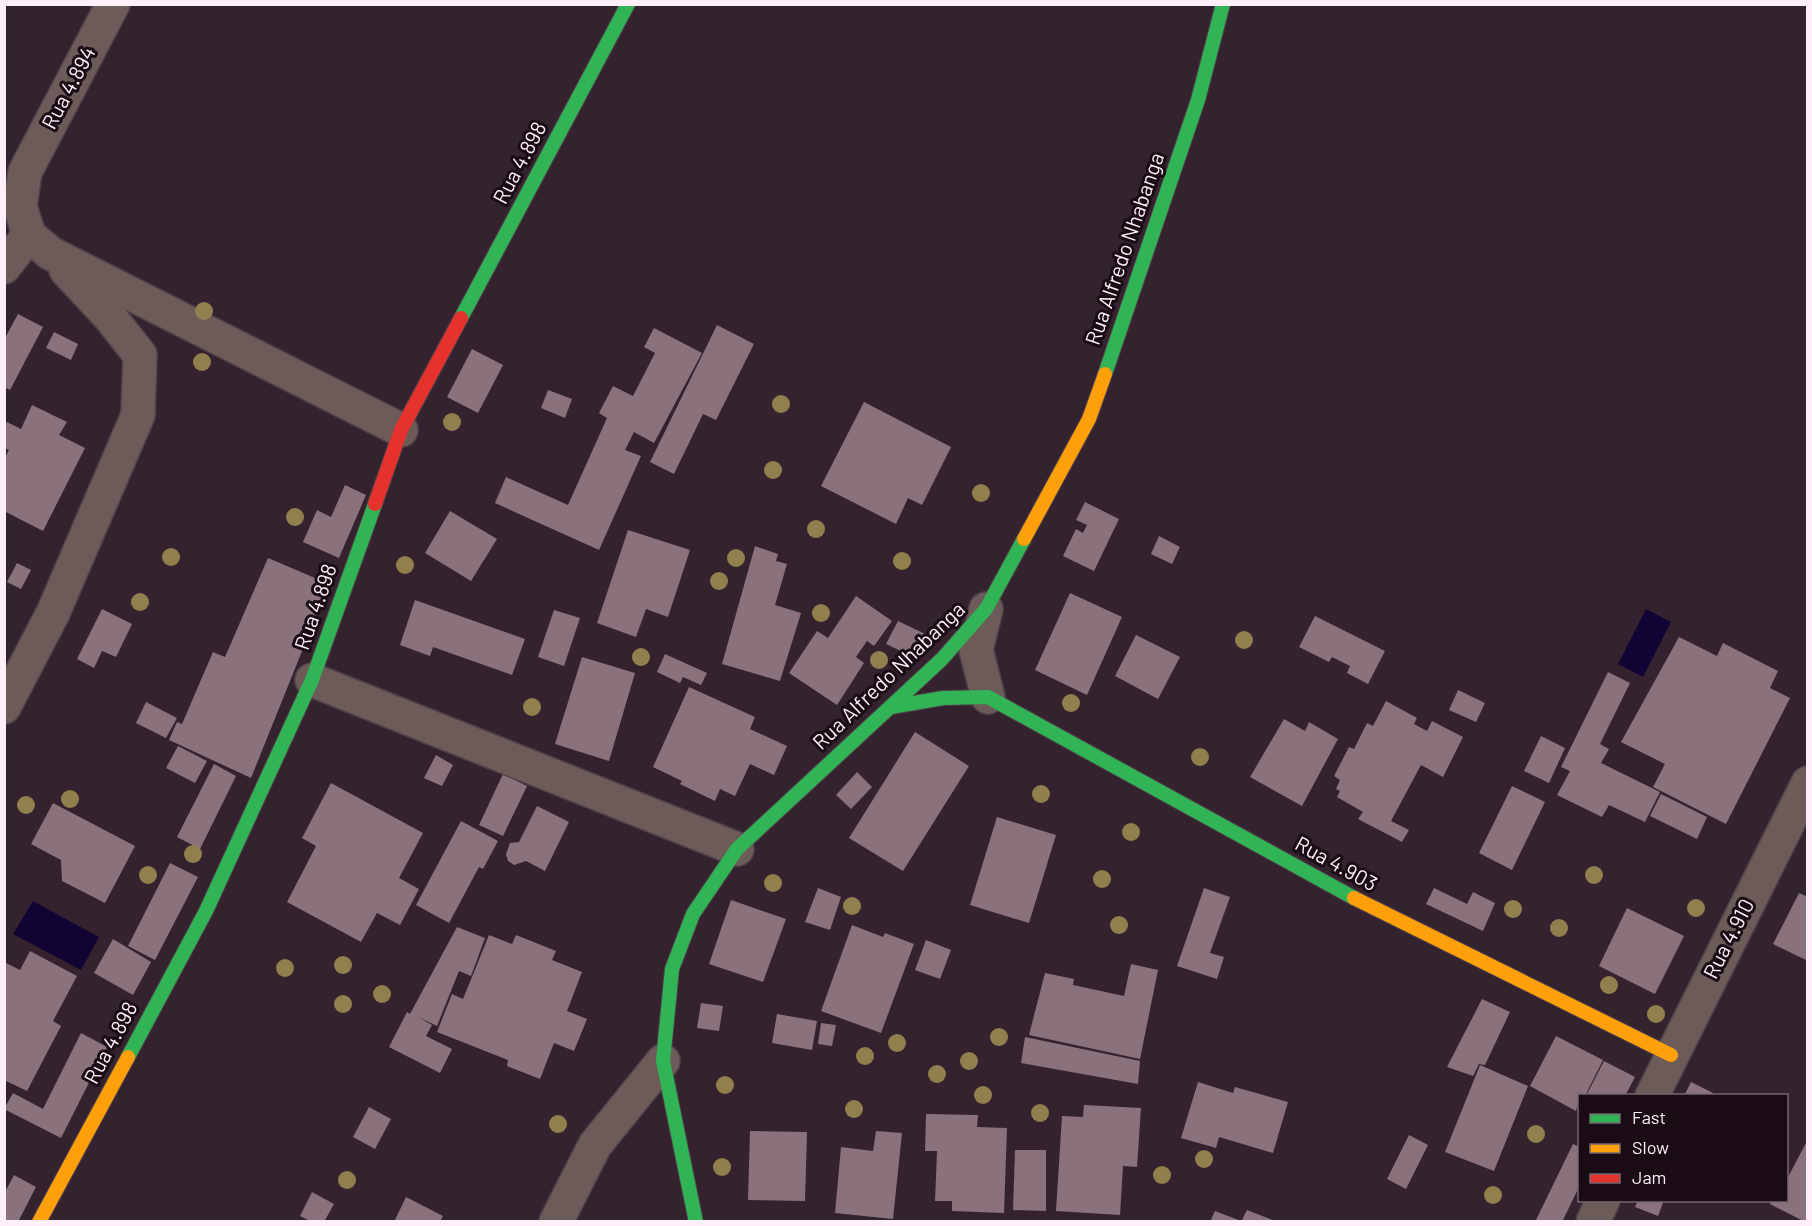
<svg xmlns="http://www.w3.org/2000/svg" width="1812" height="1226" font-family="Barlow,sans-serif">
  <rect width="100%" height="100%" fill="#34232e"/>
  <!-- water -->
  <g fill="#110435">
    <polygon points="1646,609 1671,622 1643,677 1618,664"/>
    <polygon points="33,901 99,937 81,970 13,934"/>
  </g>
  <!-- building -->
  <g fill="#89727b">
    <polygon points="18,314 43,327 10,390 4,387 4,340"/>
    <polygon points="717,325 754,344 716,420 703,414 674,474 650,462"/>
    <polygon points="654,328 702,353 654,443 634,432 625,450 641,456 599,550 495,503 506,477 568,505 607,418 599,413 613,386 633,396 655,353 644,347"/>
    <polygon points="54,332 78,344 71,360 46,348"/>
    <polygon points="472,349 503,365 478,413 447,397"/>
    <polygon points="548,390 572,399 565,418 541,408"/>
    <polygon points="864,402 951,447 922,505 908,498 896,524 821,486"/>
    <polygon points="32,405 67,422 59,435 85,448 43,531 4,511 4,459 9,450 4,448 4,426 7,422 21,429"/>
    <polygon points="345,485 366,495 339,558 303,542 317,510 331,517"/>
    <polygon points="1085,502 1119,519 1094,571 1063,556 1076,529 1083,533 1087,525 1076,520"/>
    <polygon points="450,511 497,539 471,581 425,553"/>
    <polygon points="628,530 690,550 668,617 646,609 636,637 597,623"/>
    <polygon points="1159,536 1180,547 1172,564 1151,554"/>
    <polygon points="755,546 778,554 776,561 787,564 775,605 801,613 780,681 722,664"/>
    <polygon points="268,558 329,584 251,778 169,740 177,722 182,724 213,652 225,657"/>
    <polygon points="17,563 31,570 21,589 7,582"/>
    <polygon points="1070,593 1122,617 1087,695 1035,670"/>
    <polygon points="856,596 892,621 874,646 867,641 856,657 864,663 837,705 789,673 817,631 828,638"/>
    <polygon points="415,600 525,639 512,675 433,647 430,656 400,645"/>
    <polygon points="102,609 132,624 116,657 102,651 94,668 77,659"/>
    <polygon points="554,610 580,618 564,666 538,657"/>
    <polygon points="1315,616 1385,651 1368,684 1347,673 1350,666 1332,657 1329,662 1299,647"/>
    <polygon points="898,621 925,634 907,654 886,644"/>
    <polygon points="1136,635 1180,657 1158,699 1115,676"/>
    <polygon points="1679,637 1717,656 1723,643 1778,671 1770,688 1790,698 1726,824 1653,787 1665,764 1621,742"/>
    <polygon points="665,654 707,673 701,685 683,677 680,683 657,672"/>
    <polygon points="582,657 635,673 609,761 555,744"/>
    <polygon points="1608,672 1630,683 1600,744 1609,749 1601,763 1660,792 1645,822 1609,805 1602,817 1557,795 1570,771 1561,767"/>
    <polygon points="689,687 755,717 750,729 787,746 774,775 750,764 735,796 720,789 715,801 680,784 682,781 653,767"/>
    <polygon points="1458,690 1485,703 1476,722 1449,710"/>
    <polygon points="1386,701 1417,718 1414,724 1427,731 1432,721 1463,737 1443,777 1421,765 1391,821 1409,830 1402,842 1358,819 1363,812 1337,797 1340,791 1336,789 1340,780 1334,776 1349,747 1354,749 1367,723 1373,726"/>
    <polygon points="146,702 177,718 166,738 136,723"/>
    <polygon points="1284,719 1305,731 1309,722 1338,739 1302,806 1250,777"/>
    <polygon points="915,732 969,766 903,871 849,838"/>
    <polygon points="1541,736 1565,748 1549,783 1524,771"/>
    <polygon points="178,746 207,761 195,783 166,768"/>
    <polygon points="436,755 453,765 442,786 424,778"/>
    <polygon points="214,764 236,776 200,849 177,837"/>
    <polygon points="857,772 872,787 851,809 836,795"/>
    <polygon points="503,774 527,786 503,836 479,825"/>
    <polygon points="331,783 423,833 399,878 419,889 400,925 377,913 361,942 287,902 316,846 302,838"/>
    <polygon points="1512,786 1545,802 1512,870 1479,853"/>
    <polygon points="1661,794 1707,817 1697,839 1650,816"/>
    <polygon points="53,803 135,846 105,903 62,881 61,860 31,844"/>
    <polygon points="537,806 569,822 545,871 526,861 514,865 508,861 506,854 510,843 519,842"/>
    <polygon points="997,817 1056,835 1029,923 970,905"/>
    <polygon points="461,821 498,841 483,869 479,867 449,923 416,905"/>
    <polygon points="170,863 198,877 155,960 128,946"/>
    <polygon points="818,888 841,897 830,930 805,922"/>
    <polygon points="1204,888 1230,897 1210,953 1224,957 1217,979 1177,966"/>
    <polygon points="1434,888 1467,904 1473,892 1495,903 1483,931 1426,904"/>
    <polygon points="1799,893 1808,897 1808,961 1773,944"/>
    <polygon points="731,900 786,919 763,982 709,964"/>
    <polygon points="1627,908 1684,936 1655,994 1599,966"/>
    <polygon points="852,925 883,937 885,933 914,944 881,1033 821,1011"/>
    <polygon points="457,927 485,938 471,976 459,971 437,1026 418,1017 432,1025 426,1036 452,1049 440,1073 389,1047 407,1012 410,1014"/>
    <polygon points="489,935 512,944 516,935 556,951 552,960 582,972 567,1011 587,1019 574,1051 554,1043 540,1079 507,1066 508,1060 437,1032 452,994 463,999"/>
    <polygon points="113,939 151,962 133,995 94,973"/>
    <polygon points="926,940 951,950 940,979 915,970"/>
    <polygon points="30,951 77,976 53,1021 61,1026 27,1091 4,1080 4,962 20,970"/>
    <polygon points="1131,964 1158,970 1140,1059 1029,1035 1045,973 1074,979 1073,985 1124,996"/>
    <polygon points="1482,999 1510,1012 1485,1065 1479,1064 1473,1076 1447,1067"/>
    <polygon points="701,1003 723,1006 719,1031 697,1028"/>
    <polygon points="777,1014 817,1021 812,1050 772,1043"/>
    <polygon points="821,1023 836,1025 832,1046 818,1044"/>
    <polygon points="81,1033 107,1047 61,1138 4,1109 13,1093 43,1109"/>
    <polygon points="1556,1036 1603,1060 1585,1096 1580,1096 1576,1111 1530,1086"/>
    <polygon points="1025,1037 1140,1061 1138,1084 1021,1063"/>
    <polygon points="1604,1061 1635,1077 1625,1096 1586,1096"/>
    <polygon points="1480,1065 1528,1086 1494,1171 1445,1152"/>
    <polygon points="1198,1082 1233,1093 1235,1087 1288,1102 1273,1153 1219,1137 1216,1148 1181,1138"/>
    <polygon points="1691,1082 1713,1093 1712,1096 1684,1096"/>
    <polygon points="1084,1105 1141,1108 1137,1167 1123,1166 1120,1215 1056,1211 1062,1116 1083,1117"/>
    <polygon points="369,1107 391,1119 375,1149 353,1137"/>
    <polygon points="926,1114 978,1115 977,1127 1007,1128 1004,1213 952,1211 952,1201 935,1201 937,1151 925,1151"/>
    <polygon points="750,1131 807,1132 805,1201 748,1200"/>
    <polygon points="876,1131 902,1133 893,1219 835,1213 841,1147 873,1151"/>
    <polygon points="1409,1135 1428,1145 1406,1189 1387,1179"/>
    <polygon points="1808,1139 1808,1222 1805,1222 1770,1204 1771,1200 1786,1200 1786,1181"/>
    <polygon points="1573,1144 1580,1147 1580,1185 1562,1222 1535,1222"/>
    <polygon points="1015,1150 1046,1150 1046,1211 1013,1210"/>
    <polygon points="14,1175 36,1187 18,1222 4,1222 4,1194"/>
    <polygon points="312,1192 334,1204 324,1222 312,1222 300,1216"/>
    <polygon points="406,1197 443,1216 440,1222 394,1222"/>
    <polygon points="1638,1200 1664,1200 1658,1216 1635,1207"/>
    <polygon points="1247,1210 1275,1221 1275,1222 1241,1222"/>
    <polygon points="1215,1211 1241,1221 1241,1222 1210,1222"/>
  </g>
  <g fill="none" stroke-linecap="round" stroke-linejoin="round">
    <defs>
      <g id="street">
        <polyline points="113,4 25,172 20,206 29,235 50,253 401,430"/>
        <polyline points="4,267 29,235"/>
        <polyline points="986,609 976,650 988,697"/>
        <polyline points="312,680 737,849"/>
        <polyline points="4,707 53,613 138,415 140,355 110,317 66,270"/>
        <polyline points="1652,1096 1808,783"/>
        <polyline points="556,1222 595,1145 663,1061"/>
        <polyline points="1593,1222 1603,1200"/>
      </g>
      <g id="fast">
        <polyline points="461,318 628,4"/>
        <polyline points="1105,374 1198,100 1223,4"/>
        <polyline points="891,707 943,698 988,697 1354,898"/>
        <polyline points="128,1057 206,911 312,680 375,504"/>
        <polyline points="696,1222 663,1061 672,969 693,914 737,849 942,659 986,609 1024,539"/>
      </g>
      <g id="slow">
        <polyline points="1024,539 1089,419 1105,374"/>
        <polyline points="1354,898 1671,1055"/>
        <polyline points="39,1222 128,1057"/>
      </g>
      <polyline id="jam" points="375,504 401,430 461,318"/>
    </defs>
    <!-- street casing -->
    <use href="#street" stroke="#4f4149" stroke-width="36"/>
    <!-- fast casing -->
    <use href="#fast" stroke="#4f4149" stroke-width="16"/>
    <!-- slow casing -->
    <use href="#slow" stroke="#4f4149" stroke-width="16"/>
    <!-- jam casing -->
    <use href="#jam" stroke="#4f4149" stroke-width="16"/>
    <!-- street -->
    <use href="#street" stroke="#6d5b59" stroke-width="33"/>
    <!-- fast -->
    <use href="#fast" stroke="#30b455" stroke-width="14"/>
    <!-- slow -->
    <use href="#slow" stroke="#ff9f0a" stroke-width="14"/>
    <!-- jam -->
    <use href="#jam" stroke="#e5322d" stroke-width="14"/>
  </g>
  <!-- trees -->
  <g fill="#8f804d">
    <circle cx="204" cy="311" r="9"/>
    <circle cx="202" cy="362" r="9"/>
    <circle cx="781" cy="404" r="9"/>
    <circle cx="452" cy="422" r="9"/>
    <circle cx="773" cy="470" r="9"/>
    <circle cx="981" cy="493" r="9"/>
    <circle cx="295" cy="517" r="9"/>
    <circle cx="816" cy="529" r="9"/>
    <circle cx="171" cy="557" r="9"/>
    <circle cx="736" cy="558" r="9"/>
    <circle cx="902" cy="561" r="9"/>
    <circle cx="405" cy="565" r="9"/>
    <circle cx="719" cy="581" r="9"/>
    <circle cx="140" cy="602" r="9"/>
    <circle cx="821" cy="613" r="9"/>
    <circle cx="1244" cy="640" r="9"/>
    <circle cx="641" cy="657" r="9"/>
    <circle cx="879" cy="660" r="9"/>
    <circle cx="1071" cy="703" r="9"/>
    <circle cx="532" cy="707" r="9"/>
    <circle cx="1200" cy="757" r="9"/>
    <circle cx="1041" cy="794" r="9"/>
    <circle cx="70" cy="799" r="9"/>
    <circle cx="26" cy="805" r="9"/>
    <circle cx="1131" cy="832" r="9"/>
    <circle cx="193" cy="854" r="9"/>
    <circle cx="148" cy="875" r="9"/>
    <circle cx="1594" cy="875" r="9"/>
    <circle cx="1102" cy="879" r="9"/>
    <circle cx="773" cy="883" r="9"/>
    <circle cx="852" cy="906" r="9"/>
    <circle cx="1696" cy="908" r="9"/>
    <circle cx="1513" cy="909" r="9"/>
    <circle cx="1119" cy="925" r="9"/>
    <circle cx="1559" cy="928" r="9"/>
    <circle cx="343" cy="965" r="9"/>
    <circle cx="285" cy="968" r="9"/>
    <circle cx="1609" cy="985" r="9"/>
    <circle cx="382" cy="994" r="9"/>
    <circle cx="343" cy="1004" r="9"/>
    <circle cx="1656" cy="1014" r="9"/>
    <circle cx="999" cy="1037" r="9"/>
    <circle cx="897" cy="1043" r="9"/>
    <circle cx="865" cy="1056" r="9"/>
    <circle cx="969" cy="1061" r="9"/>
    <circle cx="937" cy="1074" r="9"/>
    <circle cx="725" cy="1085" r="9"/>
    <circle cx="983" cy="1095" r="9"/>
    <circle cx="854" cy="1109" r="9"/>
    <circle cx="1040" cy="1113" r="9"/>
    <circle cx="558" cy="1124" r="9"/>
    <circle cx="1536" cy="1134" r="9"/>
    <circle cx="1204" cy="1159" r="9"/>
    <circle cx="722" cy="1167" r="9"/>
    <circle cx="1162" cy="1175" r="9"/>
    <circle cx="347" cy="1180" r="9"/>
    <circle cx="1493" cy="1195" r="9"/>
  </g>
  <g text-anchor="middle" stroke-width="6" stroke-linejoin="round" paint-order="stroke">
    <!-- street labels -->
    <g font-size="21" fill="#ffeff8" stroke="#190c14">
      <text transform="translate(69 88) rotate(-62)" y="7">Rua 4.894</text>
      <text transform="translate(520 163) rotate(-62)" y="7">Rua 4.898</text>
      <text transform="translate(1125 249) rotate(-71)" y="7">Rua Alfredo Nhabanga</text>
      <text transform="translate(316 607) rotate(-71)" y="7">Rua 4.898</text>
      <text transform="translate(889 676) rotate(-44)" y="7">Rua Alfredo Nhabanga</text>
      <text transform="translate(1336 864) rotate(29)" y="7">Rua 4.903</text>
      <text transform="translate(1729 939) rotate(-63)" y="7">Rua 4.910</text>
      <text transform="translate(111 1043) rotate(-62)" y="7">Rua 4.898</text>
    </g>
  </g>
  <!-- border -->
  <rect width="1812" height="1226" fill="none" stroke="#ffeff8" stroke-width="12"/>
  <!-- legend -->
  <rect x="1578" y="1094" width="210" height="108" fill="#190c14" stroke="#75676f" stroke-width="1.5"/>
  <rect x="1590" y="1114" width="30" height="9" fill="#30b455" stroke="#75676f" stroke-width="1.5"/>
  <text x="1632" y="1124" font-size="18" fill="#ffeff8">Fast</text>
  <rect x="1590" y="1144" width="30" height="9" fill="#ff9f0a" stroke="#75676f" stroke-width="1.5"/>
  <text x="1632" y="1154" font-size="18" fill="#ffeff8">Slow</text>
  <rect x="1590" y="1174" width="30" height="9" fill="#e5322d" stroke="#75676f" stroke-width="1.5"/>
  <text x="1632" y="1184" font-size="18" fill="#ffeff8">Jam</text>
</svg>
